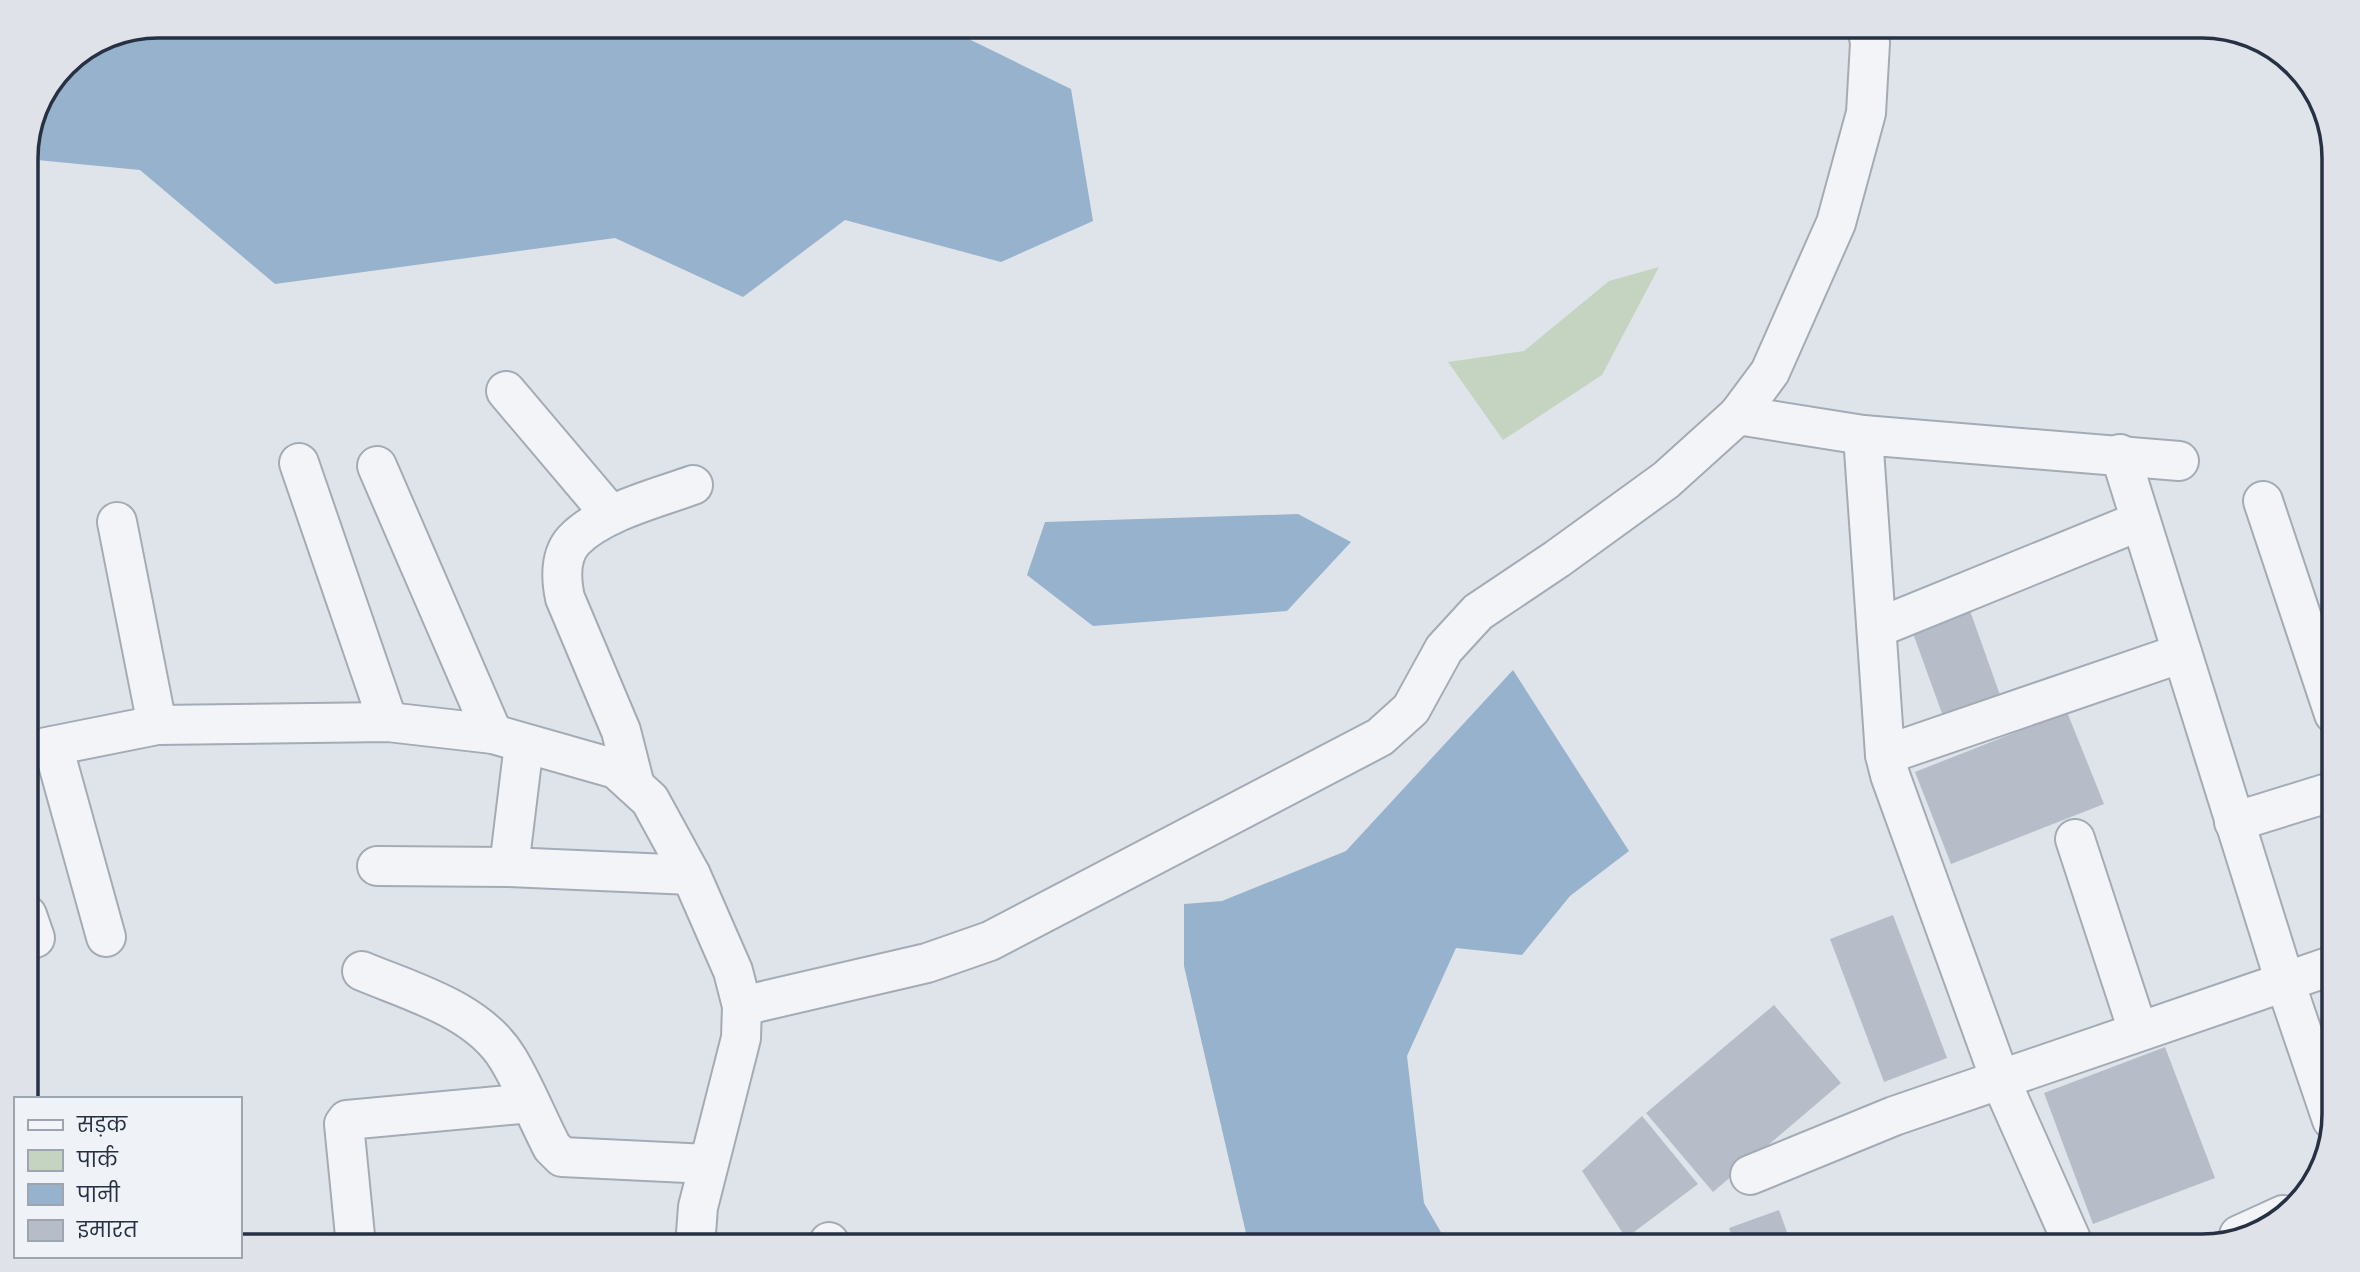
<svg xmlns="http://www.w3.org/2000/svg" width="2360" height="1272" font-family="Poppins,'Noto Sans Devanagari',sans-serif">
  <rect width="100%" height="100%" fill="#dfe4ea"/>
  <!-- green -->
  <polygon fill="#c5d4c0" points="1659,267 1602,375 1503,440 1448,362 1524,351 1609,281"/>
  <!-- water -->
  <g fill="#97b2cd">
    <polygon points="158,26 833,26 841,30 857,26 942,26 1071,89 1093,221 1001,262 845,220 743,297 615,238 275,284 140,170 27,159 27,150 65,65 108,36"/>
    <polygon points="1298,514 1351,542 1287,611 1093,626 1027,575 1045,522"/>
    <polygon points="1513,670 1629,851 1570,896 1522,955 1456,948 1407,1056 1424,1203 1449,1246 1249,1246 1184,966 1184,904 1222,901 1346,851"/>
  </g>
  <!-- building -->
  <g fill="#b6bdc8">
    <polygon points="1968,605 2005,709 1948,730 1910,625"/>
    <polygon points="2067,712 2104,804 1951,864 1915,772"/>
    <polygon points="1893,915 1947,1058 1884,1082 1830,939"/>
    <polygon points="1774,1005 1841,1083 1713,1192 1646,1113"/>
    <polygon points="2165,1047 2215,1178 2093,1224 2044,1093"/>
    <polygon points="1642,1116 1698,1184 1626,1238 1582,1171"/>
    <polygon points="1779,1210 1792,1246 1735,1246 1729,1228"/>
  </g>
  <g fill="none" stroke-linecap="round" stroke-linejoin="round">
    <defs>
      <g id="minor">
        <polyline points="506,391 611,515"/>
        <polyline points="1738,415 1863,435 2179,461"/>
        <polyline points="1863,435 1885,755 1890,775 2000,1079 2074,1246"/>
        <polyline points="2120,454 2285,982 2332,1120"/>
        <polyline points="299,463 388,722"/>
        <polyline points="377,466 493,734"/>
        <polyline points="2263,501 2334,714"/>
        <polyline points="117,522 157,725"/>
        <polyline points="1877,628 2140,521"/>
        <polyline points="53,746 106,937"/>
        <polyline points="27,751 157,725 388,722 493,734 616,769 650,800 691,875 733,971 742,1006 741,1038 698,1207 695,1246"/>
        <polyline points="1885,755 2182,653"/>
        <path d="M634 782 621 731 565 598C561 579 559 556 574 540 601 512 657 498 693 485"/>
        <polyline points="2234,822 2334,791"/>
        <polyline points="2075,839 2138,1031"/>
        <polyline points="377,866 509,867 691,875"/>
        <polyline points="509,867 524,744"/>
        <polyline points="27,915 35,938"/>
        <path d="M362 971C412 992 479 1010 508 1059 525 1087 537 1118 552 1147L562 1157 708 1164"/>
        <polyline points="742,1006 927,963 990,941 1380,737 1411,709 1444,649 1478,612 1557,559 1666,480 1738,415 1770,372 1836,223 1866,113 1870,43 1867,26"/>
        <polyline points="1750,1175 1894,1116 2334,965"/>
        <polyline points="2239,1235 2283,1215"/>
        <polyline points="829,1242 830,1246"/>
        <polyline points="356,1246 344,1124 347,1120 530,1103"/>
      </g>
    </defs>
    <!-- minor casing -->
    <use href="#minor" stroke="#a4abb5" stroke-width="42"/>
    <!-- minor -->
    <use href="#minor" stroke="#f3f4f8" stroke-width="38"/>
  </g>
  <!-- crop -->
  <path d="M0 0H2360V1272H0ZM158 38H2202A120 120 0 0 1 2322 158V1114A120 120 0 0 1 2202 1234H158A120 120 0 0 1 38 1114V158A120 120 0 0 1 158 38Z" fill="#dfe3e9" fill-rule="evenodd"/>
  <path fill="none" stroke="#273143" stroke-width="3.5" d="M158 38H2202A120 120 0 0 1 2322 158V1114A120 120 0 0 1 2202 1234H158A120 120 0 0 1 38 1114V158A120 120 0 0 1 158 38Z"/>
  <!-- legend -->
  <rect x="14" y="1097" width="228" height="161" fill="#eff3f7" stroke="#9fa5af" stroke-width="2"/>
  <rect x="28" y="1120" width="35" height="10" fill="#f3f4f8" stroke="#9fa5af" stroke-width="2"/>
  <text x="77" y="1132" font-size="21" fill="#273143">सड़क</text>
  <rect x="28" y="1150" width="35" height="21" fill="#c5d4c0" stroke="#9fa5af" stroke-width="2"/>
  <text x="77" y="1167" font-size="21" fill="#273143">पार्क</text>
  <rect x="28" y="1184" width="35" height="21" fill="#97b2cd" stroke="#9fa5af" stroke-width="2"/>
  <text x="77" y="1202" font-size="21" fill="#273143">पानी</text>
  <rect x="28" y="1220" width="35" height="21" fill="#b6bdc8" stroke="#9fa5af" stroke-width="2"/>
  <text x="77" y="1237" font-size="21" fill="#273143">इमारत</text>
</svg>
